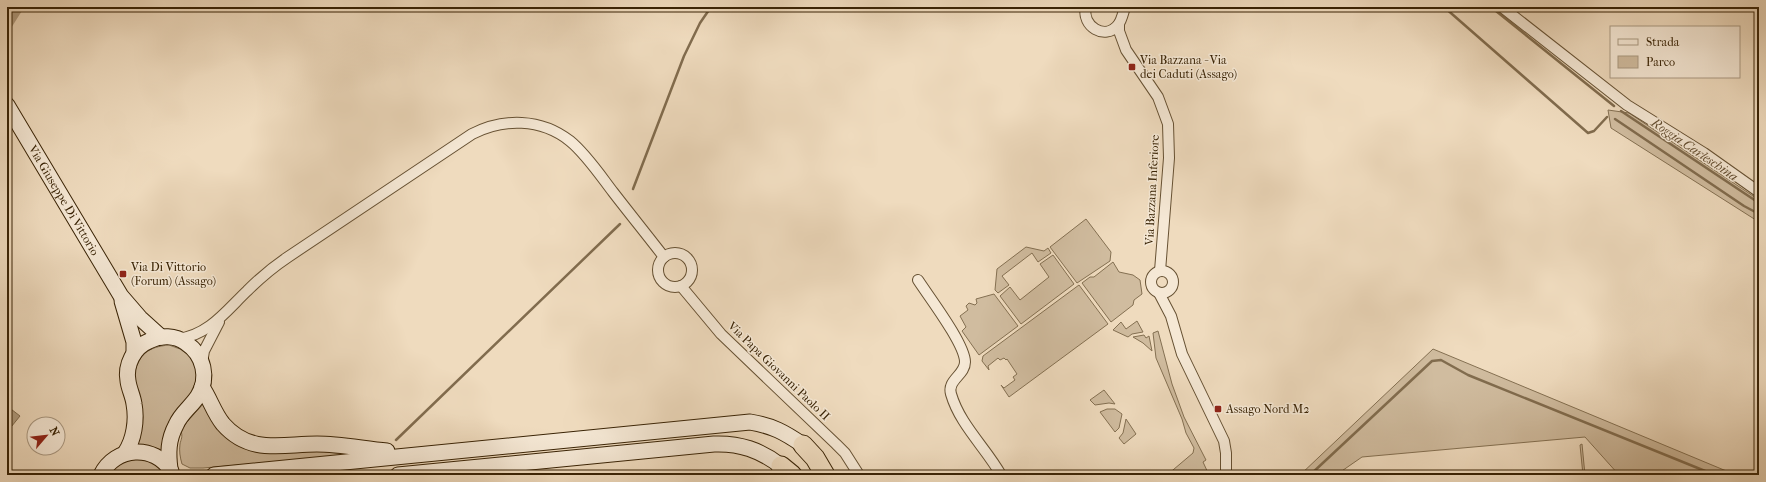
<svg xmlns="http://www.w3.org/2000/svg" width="1766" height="482" font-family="'IM FELL French Canon',serif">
  <rect width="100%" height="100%" fill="#efdbbe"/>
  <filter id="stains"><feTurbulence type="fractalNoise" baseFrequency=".005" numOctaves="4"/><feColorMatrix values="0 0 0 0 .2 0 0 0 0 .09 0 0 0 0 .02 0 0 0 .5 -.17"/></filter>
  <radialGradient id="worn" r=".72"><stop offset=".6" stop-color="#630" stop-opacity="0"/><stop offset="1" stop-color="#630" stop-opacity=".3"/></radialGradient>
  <!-- green -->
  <g fill="#d0bc9f" stroke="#847052">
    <polygon points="1608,110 1629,113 1759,200 1759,222 1611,128"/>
    <polygon points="1086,219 1111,252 1110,261 1077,283 1050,247"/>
    <polygon points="1026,247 1044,251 1048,248 1051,253 1038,262 1032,253 1002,276 1009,285 998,293 995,290 997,269"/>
    <polygon points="1053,255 1074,284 1021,324 1000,296 1010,287 1020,300 1049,277 1040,264"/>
    <polygon points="1113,262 1119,272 1133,275 1140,280 1142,294 1134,300 1133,305 1111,322 1082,283 1090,277 1094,277"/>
    <polygon points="1079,285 1108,324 1009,397 1001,385 1004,388 1015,380 1013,377 1017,374 1007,359 1006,360 1004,358 1000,360 998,358 988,366 989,370 982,361 983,356"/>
    <polygon points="994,294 1018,326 979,355 962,331 966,327 960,316 968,310 966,306 969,303 975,305 977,303 976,299"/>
    <polygon points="1137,321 1143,332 1132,334 1128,337 1113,330 1121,322 1126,329"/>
    <polygon points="1158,331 1172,384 1184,417 1206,460 1203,462 1209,475 1167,475 1193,453 1194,448 1186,433 1182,419 1156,358 1153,333"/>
    <polygon points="1144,335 1146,338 1149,336 1152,351 1143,343 1133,337"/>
    <path d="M169 345 180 349 191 357 196 369 197 383 163 453 156 448 137 446 134 375C139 354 148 347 169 345Z"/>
    <polygon points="1433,349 1736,475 1619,475 1585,437 1362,457 1336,475 1300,475"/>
    <polygon points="1104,390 1115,404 1109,403 1095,405 1090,400"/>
    <path d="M204 403 268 453 319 451 356 455 203 468H190L182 464C180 457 179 451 180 444 181 439 183 437 181 431L186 423Z"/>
    <polygon points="1107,409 1115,409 1122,414 1119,428 1115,432 1100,412"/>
    <polygon points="1126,419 1136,434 1124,444 1119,438 1123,433"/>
    <polygon points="1582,444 1585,475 1583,475 1580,445"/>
    <path d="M140 458C152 461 159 465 166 475H109C119 464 125 459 140 458Z"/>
  </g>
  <!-- water -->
  <polygon fill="#b19c7f" stroke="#816c4e" points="7,406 20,416 7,432"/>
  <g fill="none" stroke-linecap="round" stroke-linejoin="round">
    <!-- stream -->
    <g stroke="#816c4e" stroke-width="2.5">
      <polyline points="1444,7 1588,133 1594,131 1607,117"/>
      <polyline points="1491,7 1614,106"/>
      <polyline points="1621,111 1759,203"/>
      <polyline points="1615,119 1744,206 1759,214"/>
      <polyline points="633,189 684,56 700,23 711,7"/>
      <polyline points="396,440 620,224"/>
      <polyline points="1310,475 1432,361 1441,360 1468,375 1715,475"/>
    </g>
    <!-- canal -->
    <polyline stroke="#b19c7f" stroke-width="9" points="7,26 19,7"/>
    <defs>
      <g id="street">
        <path d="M1086 7C1081 26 1105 41 1118 25 1122 20 1123 13 1125 7"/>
        <polyline points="1502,7 1627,105 1704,153 1759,192"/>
        <polyline points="1119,24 1119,31 1126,50 1158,97 1168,124 1169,158 1160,271"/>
        <circle cx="675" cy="270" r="17"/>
        <circle cx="1162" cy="282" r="11"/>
        <path d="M918 280C929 297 965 344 965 362 965 375 947 380 951 394 960 425 986 448 1001 475"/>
        <polyline points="681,286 721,334 836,444 845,453 859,475"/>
        <polyline points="1159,293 1171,316 1182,354 1224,441 1226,453 1226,475"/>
        <path d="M178 339C209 335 226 311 247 291 260 278 273 267 288 257L472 134C503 118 541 118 570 141 586 154 600 175 613 192 630 214 647 235 664 257"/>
        <polyline points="202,363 204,351 219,322"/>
      </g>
      <g id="secondary">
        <path id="s1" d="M7 105 121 296 140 318 161 337"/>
        <polyline points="122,301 134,342 134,353"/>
        <path d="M202 387C210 399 214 413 223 424 250 455 282 444 317 444 340 444 364 449 387 451"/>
        <path d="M125 453C134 440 137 420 134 404 133 396 129 389 128 381 125 365 134 347 149 341 161 335 175 335 186 343 204 355 209 378 198 396 191 407 181 413 176 425 168 440 168 453 170 469"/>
        <path d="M101 475C115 446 155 444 171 471"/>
        <path d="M214 475 750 422C773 426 784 432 803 445"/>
        <path d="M398 475 714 444C740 443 760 450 781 466"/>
      </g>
      <g id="highway">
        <polyline points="803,445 815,458 825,475"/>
        <polyline points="781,466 792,475"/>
      </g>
    </defs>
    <!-- street casing -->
    <use href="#street" stroke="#665133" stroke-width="12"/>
    <!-- secondary casing -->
    <use href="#secondary" stroke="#392305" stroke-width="17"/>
    <!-- highway casing -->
    <use href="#highway" stroke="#392305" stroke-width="21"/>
    <!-- street -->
    <use href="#street" stroke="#f5e8d5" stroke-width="10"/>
    <!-- secondary -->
    <use href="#secondary" stroke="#f5e8d5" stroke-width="15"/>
    <!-- highway -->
    <use href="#highway" stroke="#efdbbe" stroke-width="19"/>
  </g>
  <!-- markers -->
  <g fill="#8f2418" stroke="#f5e8d5" stroke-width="1.5">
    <rect x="1128" y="63" width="8" height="8" rx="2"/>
    <rect x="119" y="270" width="8" height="8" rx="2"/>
    <rect x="1214" y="405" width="8" height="8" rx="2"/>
  </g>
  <g text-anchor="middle" stroke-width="3" stroke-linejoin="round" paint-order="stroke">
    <!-- poi labels -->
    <g font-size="12" fill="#392305" stroke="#f5e8d5" text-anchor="start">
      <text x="1140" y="64">Via Bazzana - Via<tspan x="1140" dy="14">dei Caduti (Assago)</tspan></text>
      <text x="131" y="271">Via Di Vittorio<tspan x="131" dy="14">(Forum) (Assago)</tspan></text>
      <text x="1226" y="413">Assago Nord M2</text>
    </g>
    <!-- street labels -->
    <g font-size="12" fill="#392305" stroke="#f5e8d5">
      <text transform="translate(1152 190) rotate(-87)" y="4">Via Bazzana Inferiore</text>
      <text dy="4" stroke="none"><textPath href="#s1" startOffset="111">Via Giuseppe Di Vittorio</textPath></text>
      <text transform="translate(779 371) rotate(44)" y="4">Via Papa Giovanni Paolo II</text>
    </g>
    <!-- water labels -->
    <g font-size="13" font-style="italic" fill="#634d30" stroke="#f5e8d5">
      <text transform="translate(1695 149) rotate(34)" y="5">Roggia Carleschina</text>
    </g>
  </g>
  <!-- margin -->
  <rect width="1766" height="482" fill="none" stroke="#efdbbe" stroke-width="24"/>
  <rect x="8" y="8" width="1750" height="466" fill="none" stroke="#392305" stroke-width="2"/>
  <rect x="12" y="12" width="1742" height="458" fill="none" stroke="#392305"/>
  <!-- legend -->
  <rect x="1610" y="26" width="130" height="52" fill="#f5e8d5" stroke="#aa9982"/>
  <rect x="1618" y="39" width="20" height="6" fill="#f5e8d5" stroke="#aa9982"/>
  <text x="1646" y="46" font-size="12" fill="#392305">Strada</text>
  <rect x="1618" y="56" width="20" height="12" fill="#d0bc9f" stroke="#aa9982"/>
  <text x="1646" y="66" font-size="12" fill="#392305">Parco</text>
  <!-- north arrow -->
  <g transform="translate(46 436) rotate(62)"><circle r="19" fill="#f5e8d5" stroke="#aa9982"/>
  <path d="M0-3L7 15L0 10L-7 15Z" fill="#8f2418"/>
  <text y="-6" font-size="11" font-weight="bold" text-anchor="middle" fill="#392305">N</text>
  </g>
  <rect width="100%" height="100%" filter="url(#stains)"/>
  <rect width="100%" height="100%" fill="url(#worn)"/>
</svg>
